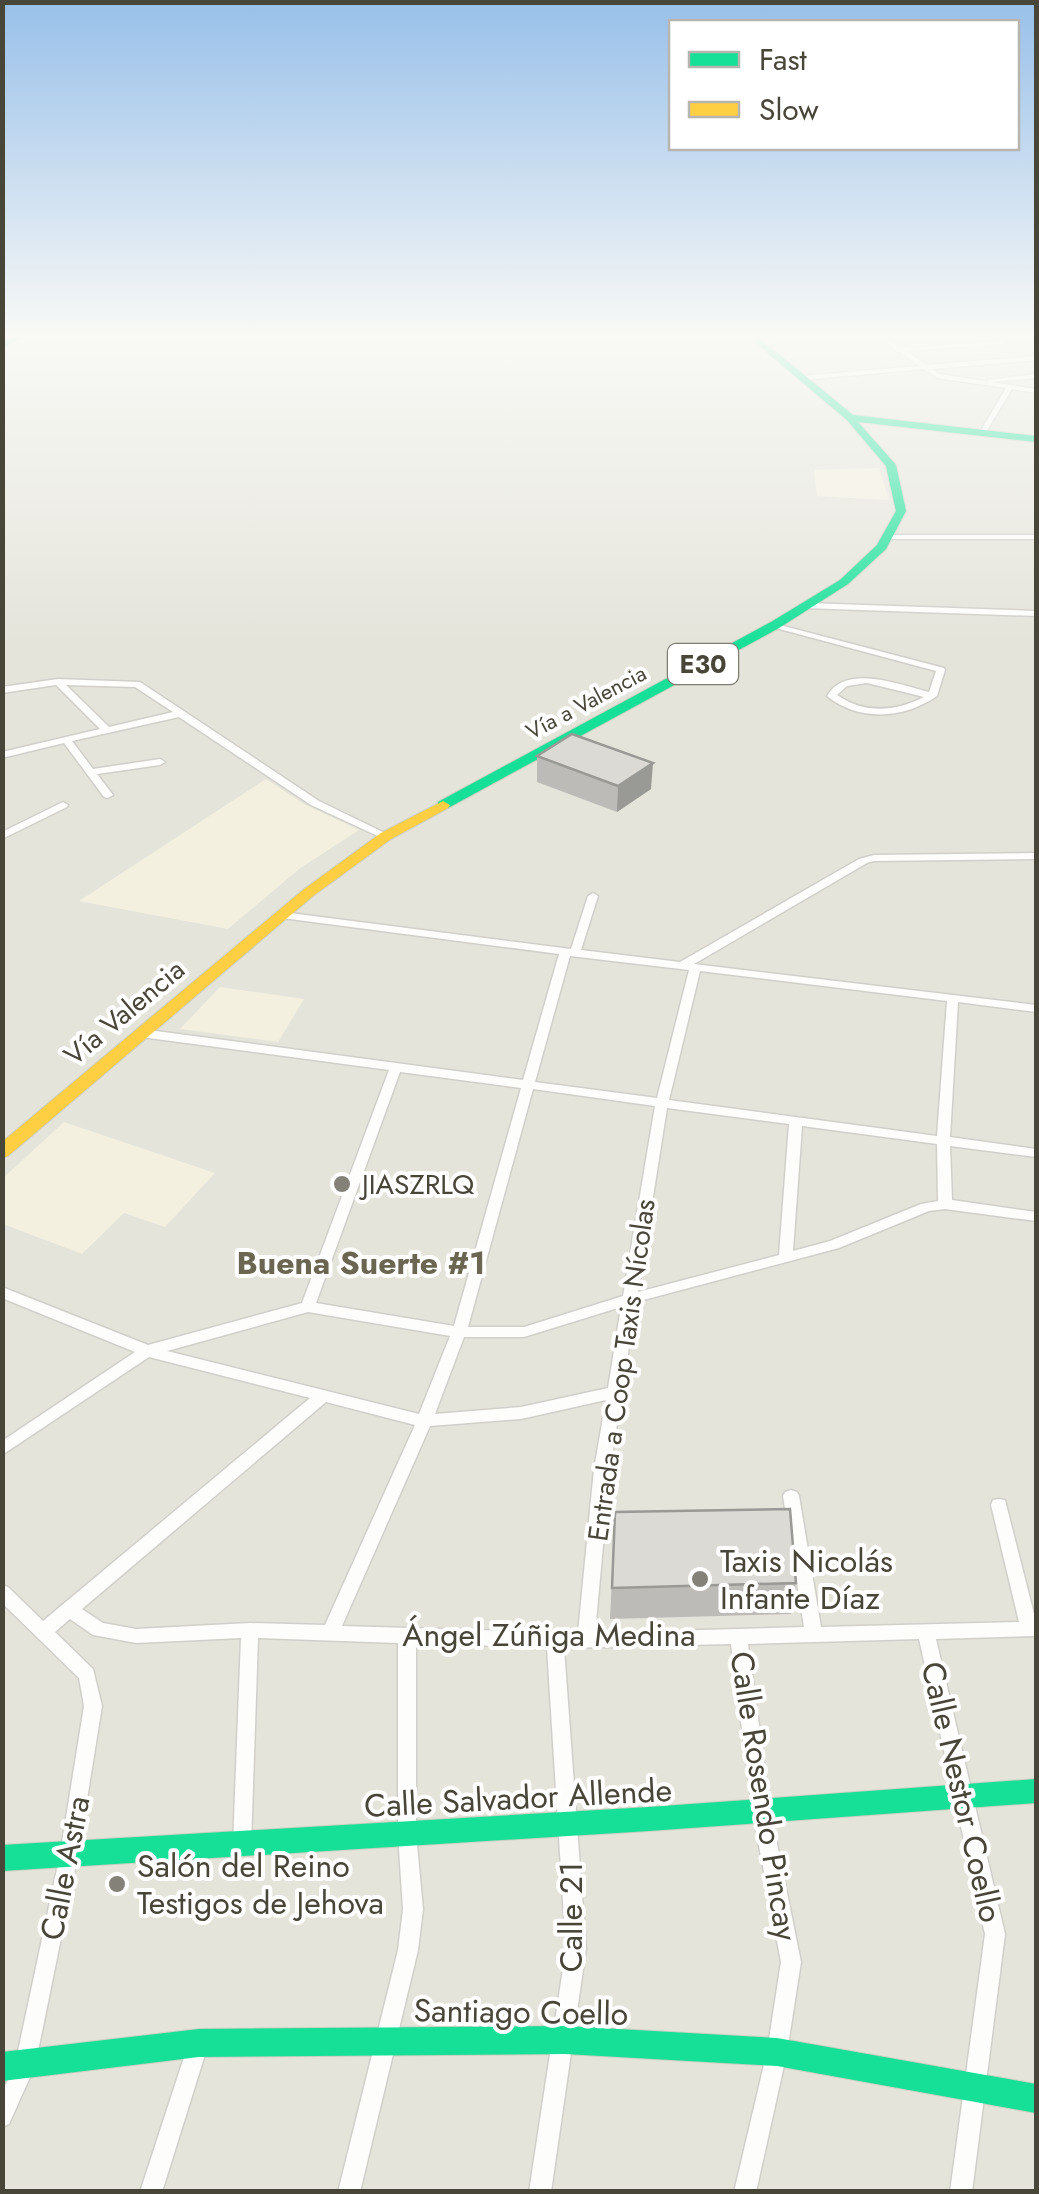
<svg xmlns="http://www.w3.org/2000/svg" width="1039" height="2194" font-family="Jost,sans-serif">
  <rect width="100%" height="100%" fill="#f2f1ec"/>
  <!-- residential -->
  <rect fill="#e5e4db" x="3" y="338" width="1033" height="1853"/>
  <!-- commercial -->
  <g fill="#f3f0e0">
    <polygon points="879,468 889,500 817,496 814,470"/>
    <polygon points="266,779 304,804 359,830 299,869 228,929 79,901"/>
    <polygon points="220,987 304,999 278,1042 180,1029"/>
    <polygon points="64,1122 215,1173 165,1227 124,1213 82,1254 3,1224 3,1178"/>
  </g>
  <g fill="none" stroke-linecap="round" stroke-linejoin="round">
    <defs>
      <g id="street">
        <polygon points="788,338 812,338 759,344 756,342"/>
        <polygon points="879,338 886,338 901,348 1006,341 1004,344 906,351 927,365 1036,356 1036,360 932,369 940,374 1036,389 1036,393 1012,389 986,432 983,434 980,432 1006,388 938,378 924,369 802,380 799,378 802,376 919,366"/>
        <polygon points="1036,374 1036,378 990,382 987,380"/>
        <polygon points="886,535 1036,535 1036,539 889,539 885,537"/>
        <polygon points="807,603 1036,611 1036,616 804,608 803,606"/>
        <path d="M772 623 944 668 945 670 937 696C904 719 859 722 827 696 846 663 900 685 929 692L936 671 772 627ZM867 683 924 697C894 712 865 714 837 695L847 686Z"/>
        <path d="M58 679 140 682 319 801 391 836 386 839 382 838 311 805 179 717 72 741 93 769 160 759 165 762 160 765 97 774 113 795 108 798 104 797 64 743 2 758V752L100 729 56 685 2 693V687ZM66 685 135 687 173 712 109 727Z"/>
        <polygon points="63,802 68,805 67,807 2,839 2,832"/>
        <path d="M1036 853V859L874 861 867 863 694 964 1036 1005V1012L958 1002 950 1137 1036 1149V1157L950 1146 952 1200 1036 1212V1221L945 1209 929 1211 839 1248 636 1302 610 1469 595 1633 804 1627 783 1496 785 1492 791 1490 797 1492 799 1496 821 1627 1019 1622 991 1505 993 1500 999 1499 1005 1500 1036 1622V1636L936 1639 1005 1934 972 2192H950L985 1934 919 1639 748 1644 771 1814 801 1962 787 2052 756 2192H734L767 2052 781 1962 753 1814 731 1644 564 1648 586 1949 551 2192H529L566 1949 547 1648 416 1643V1834L423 1909 418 1950 360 2192H338L398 1950 403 1909 398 1834V1643L258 1638 251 1845 249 1851 242 1854 235 1851 233 1845 241 1638 136 1643 93 1635 70 1619 55 1632 93 1669 102 1706 78 1855 35 2066 9 2124 2 2127V2092L15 2065 60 1855 84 1706 79 1678 2 1603V1585L8 1587 43 1621 310 1398 149 1357 2 1455V1441L135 1352 2 1298V1287L148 1345 302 1303 389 1070 141 1037 137 1036 135 1033 137 1030 141 1029 523 1080 559 954 282 918 277 915 282 912 571 949 588 896 593 893 598 896 581 950 680 962 859 859 874 855ZM570 956 689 970 657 1098 535 1082ZM700 971 947 1001 937 1136 669 1100ZM400 1072 521 1088 454 1326 316 1303ZM533 1089 655 1106 623 1296 524 1327H468ZM667 1108 789 1124 779 1255 638 1292ZM802 1126 937 1144 938 1201 921 1204 830 1241 793 1251ZM621 1307 608 1388 521 1407 435 1414 464 1337H524ZM308 1312 450 1336 419 1414 167 1351ZM606 1400 594 1469 578 1633 342 1626 430 1426 521 1419ZM326 1402 415 1425 325 1625 250 1623 136 1629 103 1623 82 1609Z"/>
        <polygon points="198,2035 205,2038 208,2045 162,2192 140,2192 188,2045 191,2038"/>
      </g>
      <g id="fast">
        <polygon points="13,338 24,338 2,347 2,342"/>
        <polygon points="750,338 759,338 853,415 1036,436 1036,442 858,422 896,465 906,511 886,549 848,584 779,628 448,808 438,808 438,802 771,622 840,580 877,545 896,511 886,466 847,420"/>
        <polygon points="1036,1779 1036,1803 649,1831 2,1871 2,1845 649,1807"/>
        <polygon points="565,2026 777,2038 1036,2084 1036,2113 777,2066 565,2054 199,2057 2,2081 2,2052 199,2029"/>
      </g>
      <polygon id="slow" points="443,801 450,805 448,808 391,839 313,896 8,1156 2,1158 2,1142 303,890 381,833"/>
    </defs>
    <!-- street casing -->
    <use href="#street" stroke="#d0cfca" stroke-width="3"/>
    <!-- fast casing -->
    <use href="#fast" stroke="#cfcec3" stroke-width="2"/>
    <!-- slow casing -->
    <use href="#slow" stroke="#cfcec3" stroke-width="2"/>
    <!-- street -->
    <use href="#street" fill="#fdfdfc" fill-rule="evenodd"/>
    <!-- fast -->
    <use href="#fast" fill="#16e098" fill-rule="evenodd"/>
    <!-- slow -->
    <use href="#slow" fill="#ffcf43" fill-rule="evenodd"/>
  </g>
  <!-- wall -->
  <g fill="#bcbbb7">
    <polygon points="537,756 651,789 617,812 537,782"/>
    <polygon points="615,1512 796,1583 791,1614 610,1619"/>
  </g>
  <!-- shaded-wall -->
  <polygon fill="#999995" points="653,763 651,789 617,812 618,786"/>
  <!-- building -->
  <g fill="#dbdad5" stroke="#999995" stroke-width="2.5">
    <polygon points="572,734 653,763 618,786 537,756"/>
    <polygon points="790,1509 796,1583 612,1588 615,1512"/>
  </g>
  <!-- sky -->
  <linearGradient id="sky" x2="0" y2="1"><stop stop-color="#98c0ea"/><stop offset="0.52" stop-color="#f9f9f6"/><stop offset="1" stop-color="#f9f9f6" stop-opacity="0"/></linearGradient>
  <rect width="1039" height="645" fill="url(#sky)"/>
  <!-- markers -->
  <g fill="#848178" stroke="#fff" stroke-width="4">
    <circle cx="342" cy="1184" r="10"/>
    <circle cx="700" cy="1579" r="10"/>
    <circle cx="117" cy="1884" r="10"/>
  </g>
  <g text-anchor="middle" stroke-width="8" stroke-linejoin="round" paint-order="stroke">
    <!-- far-street labels -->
    <g font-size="22" fill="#484539" stroke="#fff">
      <text transform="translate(586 702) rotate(-28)" y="8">Vía a Valencia</text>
    </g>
    <!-- shield labels -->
    <rect fill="#fff" stroke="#7f7d74" stroke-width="2.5" x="668" y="644" width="70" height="40" rx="8"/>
    <g font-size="25" font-weight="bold" fill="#484539">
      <text x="703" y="673">E30</text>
    </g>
    <!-- street labels -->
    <g font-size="28" fill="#484539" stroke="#fff">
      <text transform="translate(124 1012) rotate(-40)" y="10">Vía Valencia</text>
      <text transform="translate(621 1370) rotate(-82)" y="10">Entrada a Coop Taxis Nícolas</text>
    </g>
    <!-- poi labels -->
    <g font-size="28" fill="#484539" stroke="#fff" text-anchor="start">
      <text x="362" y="1194">JIASZRLQ</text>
    </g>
    <!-- quarter labels -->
    <g font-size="32" font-weight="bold" fill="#6a6651" stroke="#fff">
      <text x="361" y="1274">Buena Suerte #1</text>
    </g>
    <!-- near-poi labels -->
    <g font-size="32" fill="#484539" stroke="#fff" text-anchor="start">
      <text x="720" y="1572">Taxis Nicolás<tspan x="720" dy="37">Infante Díaz</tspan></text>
      <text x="137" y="1877">Salón del Reino<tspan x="137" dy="37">Testigos de Jehova</tspan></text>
    </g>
    <!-- near-street labels -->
    <g font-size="32" fill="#484539" stroke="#fff">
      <text x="549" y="1646">Ángel Zúñiga Medina</text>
      <text transform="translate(962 1792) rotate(77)" y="11">Calle Nestor Coello</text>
      <text transform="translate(764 1796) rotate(81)" y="11">Calle Rosendo Pincay</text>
      <text transform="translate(518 1798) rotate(-3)" y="11">Calle Salvador Allende</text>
      <text transform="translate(65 1868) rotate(-79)" y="11">Calle Astra</text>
      <text transform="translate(571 1917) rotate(-90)" y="11">Calle 21</text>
      <text transform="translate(521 2012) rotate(1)" y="11">Santiago Coello</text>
    </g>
  </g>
  <!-- border -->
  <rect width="1039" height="2194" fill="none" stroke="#484539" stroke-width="10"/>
  <!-- legend -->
  <rect x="669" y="20" width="350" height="130" fill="#ffffff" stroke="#b6b5b0" stroke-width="2.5"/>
  <rect x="689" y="52" width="50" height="15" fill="#16e098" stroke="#b6b5b0" stroke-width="2.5"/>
  <text x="759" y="70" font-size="30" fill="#484539">Fast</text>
  <rect x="689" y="102" width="50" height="15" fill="#ffcf43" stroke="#b6b5b0" stroke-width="2.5"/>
  <text x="759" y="120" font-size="30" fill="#484539">Slow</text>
</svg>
